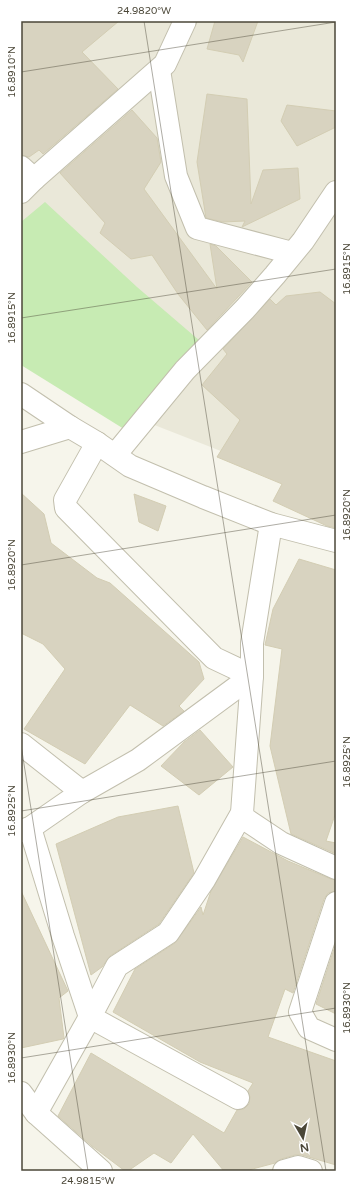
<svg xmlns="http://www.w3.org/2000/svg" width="357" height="1192" font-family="'Varela Round',sans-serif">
  <rect width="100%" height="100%" fill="#f6f5eb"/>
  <!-- residential -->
  <polygon fill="#eae8d9" points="21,21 336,21 336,496 93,401 21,295"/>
  <!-- green -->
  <polygon fill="#c7ebb3" points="45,202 137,287 200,341 124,429 21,365 21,222"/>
  <!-- building -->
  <g fill="#d8d3c0" stroke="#d3cdb3">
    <polygon points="21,21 119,21 82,52 118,89 43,154 39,150 29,157 21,155"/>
    <polygon points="215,21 258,21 243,62 239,55 207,49"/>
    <polygon points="207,94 247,99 251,204 263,170 298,168 300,199 242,227 245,221 223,222 206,218 197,162"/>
    <polygon points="287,105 336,111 336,127 297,146 281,121"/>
    <polygon points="132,110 157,138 161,162 144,189 217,289 210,244 216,246 252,282 207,330 178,294 152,255 131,259 100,233 105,223 60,173"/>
    <polygon points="320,292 336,304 336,528 327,526 273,501 282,484 217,457 240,420 202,385 227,354 223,349 270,299 276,305 286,296"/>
    <polygon points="21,493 44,514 51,543 97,578 110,583 199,662 204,679 179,706 184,711 163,726 130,705 85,764 24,729 65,669 43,644 21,633"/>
    <polygon points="134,494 166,506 158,531 139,522"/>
    <polygon points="299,559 336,570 336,812 326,841 336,843 336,854 291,834 270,746 282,649 265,645 273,609"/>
    <polygon points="200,730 233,767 199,795 161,766 184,742"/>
    <polygon points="178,806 194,873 159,924 110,956 102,967 91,975 56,844 118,817"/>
    <polygon points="243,837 288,861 331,879 336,880 336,891 328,893 324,899 293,993 285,989 268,1037 336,1061 336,1165 302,1155 295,1155 281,1159 275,1163 245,1171 224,1171 193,1134 171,1163 154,1153 128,1171 125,1171 92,1146 58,1116 91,1053 224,1133 237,1110 244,1109 249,1104 250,1097 248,1091 253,1083 200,1062 113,1012 135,969 175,943 201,907 203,915 211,891"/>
    <polygon points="21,891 68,991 59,998 64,1038 63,1039 21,1048"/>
    <polygon points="336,943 336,1014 316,1004"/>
  </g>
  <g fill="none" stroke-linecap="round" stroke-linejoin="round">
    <defs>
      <g id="minor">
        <polyline points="159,70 176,176 197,228 292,253"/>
        <polyline points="21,167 34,179 21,192"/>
        <polyline points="34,179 165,64 185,21"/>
        <polyline points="21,442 70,427"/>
        <polyline points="115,455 185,370 245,309 275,275 303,241 336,192"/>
        <polyline points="21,744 82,792"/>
        <polyline points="242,813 245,819 281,843 336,868"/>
        <polyline points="30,828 63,936 90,1017 36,1113 101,1171"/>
        <polyline points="21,831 30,828 82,792 138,760 252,676 214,658 66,508 65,500 97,443"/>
        <polyline points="336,903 300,1012 309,1028 336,1040"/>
        <polyline points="21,1093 36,1113"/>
        <polyline points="238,1098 90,1017 117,966 168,933 204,880 242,813 252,676 252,643 271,524"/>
        <polyline points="284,1171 298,1167 311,1171"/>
      </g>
      <polyline id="tertiary" points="21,394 70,427 97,443 130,466 203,497 271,524 336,541"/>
    </defs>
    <!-- minor casing -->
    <use href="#minor" stroke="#c2bfad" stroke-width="24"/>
    <!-- tertiary casing -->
    <use href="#tertiary" stroke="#c2bfad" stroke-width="24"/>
    <!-- minor -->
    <use href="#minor" stroke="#fff" stroke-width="22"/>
    <!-- tertiary -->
    <use href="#tertiary" stroke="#fff" stroke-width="22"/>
  </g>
  <!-- ticks -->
  <path fill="none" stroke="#4b4738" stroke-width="1" stroke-opacity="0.45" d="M144 21 326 1171M21 72 336 22M21 318 336 269M21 565 336 515M21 745 88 1171M21 811 336 761M21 1058 336 1008"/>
  <!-- border -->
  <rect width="357" height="1192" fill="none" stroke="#ffffff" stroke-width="44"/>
  <!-- north arrow -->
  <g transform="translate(303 1138) rotate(171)" stroke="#ffffff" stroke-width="3" paint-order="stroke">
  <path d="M0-3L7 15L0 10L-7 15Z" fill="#4b4738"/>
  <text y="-6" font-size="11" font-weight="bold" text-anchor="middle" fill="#4b4738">N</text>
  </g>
  <rect x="22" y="22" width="313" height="1148" fill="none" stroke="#4b4738" stroke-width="1.5"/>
  <g font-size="10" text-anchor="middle" fill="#4b4738">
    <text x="144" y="14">24.9820°W</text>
    <text transform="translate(11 72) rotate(-90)" y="4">16.8910°N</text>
    <text transform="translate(346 269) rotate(-90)" y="4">16.8915°N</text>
    <text transform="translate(11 318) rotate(-90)" y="4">16.8915°N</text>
    <text transform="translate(346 515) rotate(-90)" y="4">16.8920°N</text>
    <text transform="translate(11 565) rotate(-90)" y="4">16.8920°N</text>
    <text transform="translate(346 762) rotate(-90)" y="4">16.8925°N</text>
    <text transform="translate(11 811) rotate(-90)" y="4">16.8925°N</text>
    <text transform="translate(346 1008) rotate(-90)" y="4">16.8930°N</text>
    <text transform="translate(11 1058) rotate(-90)" y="4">16.8930°N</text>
    <text x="88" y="1184">24.9815°W</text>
  </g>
</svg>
